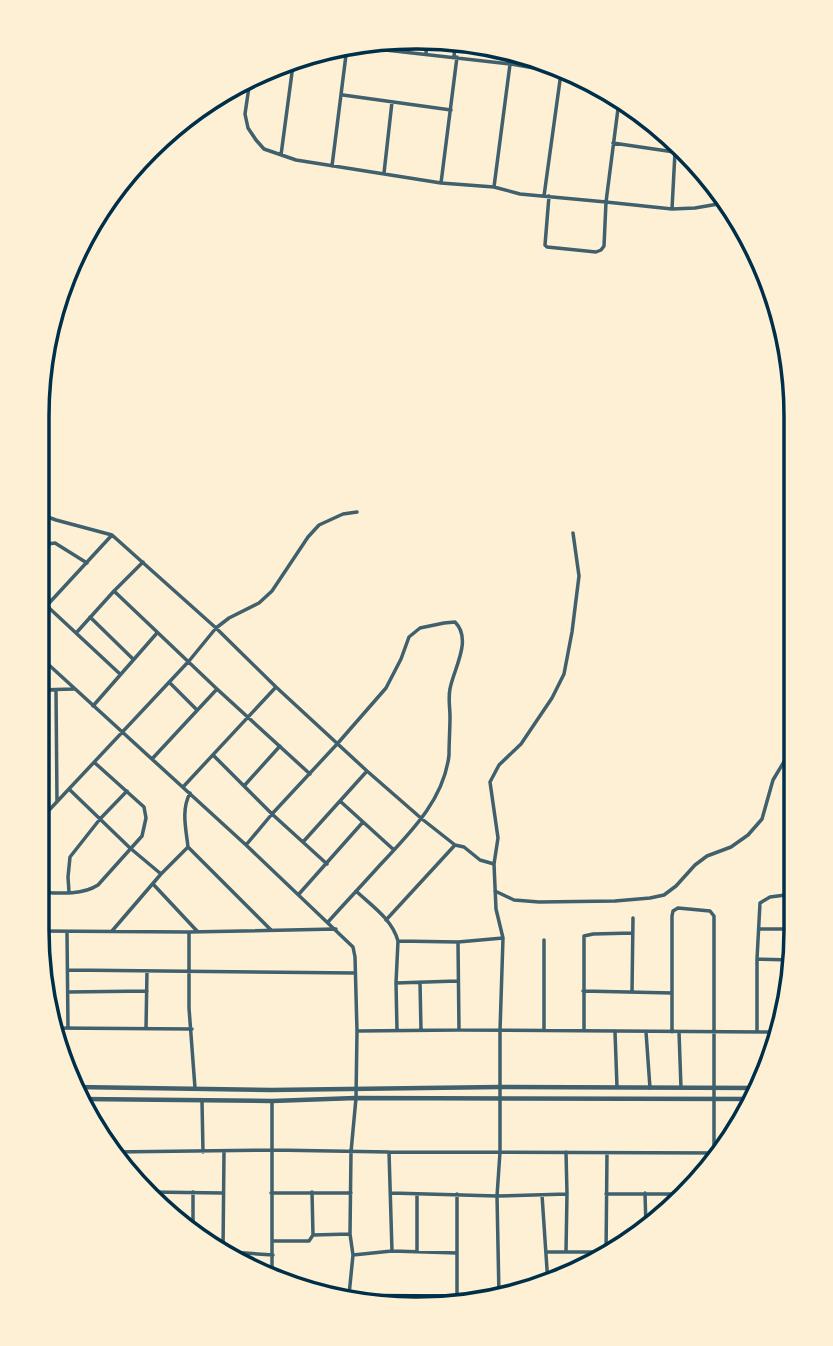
<svg xmlns="http://www.w3.org/2000/svg" width="833" height="1346" viewBox="0 0 833 1346" font-family="'IBM Plex Sans',sans-serif">
	<style>
		.lines { fill: none; stroke-linecap: round; stroke-linejoin: round }
		.minor { stroke: #3f606c; stroke-width: 3.5 }
		.tertiary { stroke: #3f606c; stroke-width: 4.5 }
		.primary { stroke: #003049; stroke-width: 5 }
		.rim { fill: none; stroke: #003049; stroke-width: 3.5 }
	</style>
	<rect width="100%" height="100%" fill="#fdf0d5"/>
	<g class="lines">
		<path class="minor" d="M350,46L511,64L563,73
			M426,53L427,44
			M454,57L455,46
			M457,57L441,183L494,187L520,194L606,202L619,101
			M250,80L245,114L248,128L256,140L264,149L296,160L441,183
			M241,83L250,84
			M343,95L451,110
			M613,143L681,153
			M281,155L293,65
			M332,166L347,47
			M384,173L392,102
			M494,187L512,49
			M544,196L561,73
			M549,196L545,245L547,247L596,252L601,250L604,246L606,202L672,209L695,208L724,203
			M672,209L675,152
			M39,512L45,516L56,520L112,535L216,628L276,687L367,771L422,819L455,845L464,847L480,860L494,864
			M39,554L48,544L55,543L87,563
			M114,591L217,689L310,774
			M47,606L120,674
			M39,614L112,535
			M90,617L133,659
			M77,632L114,591L143,562
			M38,655L246,845L353,947L355,957L357,1031L356,1098L351,1152L350,1234L353,1255L349,1295
			M169,682L197,710
			M38,690L74,689
			M56,691L57,802
			M93,706L157,633
			M213,755L272,814L327,864
			M152,759L217,689
			M244,786L280,746
			M183,787L276,687
			M70,790L130,848L161,874
			M340,801L394,850
			M37,823L189,661L216,628L229,618L259,603L272,591L308,537L319,525L343,514L357,512
			M303,842L367,771
			M246,845L272,814L338,743L386,688L401,659L409,637L420,628L444,623L455,622C473,640 453,670 450,689C448,698 450,707 450,717C450,729 449,742 449,755C444,800 410,833 380,865C363,884 345,903 328,922
			M188,847L271,930
			M188,847C186,829 181,810 190,793
			M153,884L197,931
			M356,891C372,906 392,919 398,941L396,983L397,1030
			M495,891L514,900L539,902L615,901L650,898L664,895L676,886L695,865L707,856L731,847L748,835L762,819L773,780L794,745
			M37,892C57,893 81,896 98,885L142,836L146,818L144,807L95,763
			M69,892L68,877L70,857L100,819L127,791
			M299,894L363,822
			M386,920L455,845
			M759,929H793
			M37,931L189,932L336,929
			M112,931L161,874L188,847
			M67,932L68,1028
			M189,932V1008L195,1088
			M398,941L458,942L503,938
			M458,942L459,1030
			M757,959L793,960
			M68,970L355,973
			M420,982L421,1030
			M396,983L457,981
			M583,991L672,993
			M68,992L147,991
			M632,992L633,918
			M53,1028L192,1029
			M146,1029L147,971
			M544,1030V940
			M357,1031L459,1030L779,1032
			M584,1031V936L593,934L633,933
			M615,1032L617,1087
			M646,1032L650,1088
			M672,1032V916L673,911L678,908L710,911L714,916V1165
			M679,1032L681,1088
			M757,1032V959L760,903L770,897L793,894
			M202,1101L203,1152
			M111,1152L273,1150L389,1152L722,1153
			M389,1152L392,1251
			M566,1152L567,1194L566,1251
			M149,1192L223,1193
			M193,1192V1234
			M312,1192L313,1235
			M271,1193H351
			M391,1193L497,1196L567,1194
			M645,1193L646,1228
			M457,1194V1302
			M606,1194H682
			M670,1194V1205
			M542,1195L548,1284
			M313,1235L350,1234
			M273,1241H309L313,1235
			M217,1251L273,1255
			M223,1251L224,1152
			M417,1251V1194
			M546,1252H614
			M353,1255L392,1251L457,1253
			M606,1256L607,1153
			M272,1278V1101
			M499,1296L497,1196L500,1152V1031L503,938L496,909L494,864L498,838L490,782L499,765L521,744L552,698L564,674L572,632L579,576L573,533"/>
		<path class="tertiary" d="M76,1087L271,1090L500,1087L760,1088
			M82,1099L272,1101L356,1098L753,1099"/>
		<path class="primary" d="M338,1296L488,1297
			M370,1302L457,1303"/>
	</g>
	<path d="M0 0H833V1346H0ZM416 49H417A367 367 0 0 1 784 416V930A367 367 0 0 1 417 1297H416A367 367 0 0 1 49 930V416A367 367 0 0 1 416 49Z" fill="#fdf0d5" fill-rule="evenodd"/>
	<path class="rim" d="M416 49H417A367 367 0 0 1 784 416V930A367 367 0 0 1 417 1297H416A367 367 0 0 1 49 930V416A367 367 0 0 1 416 49Z"/>
</svg>
